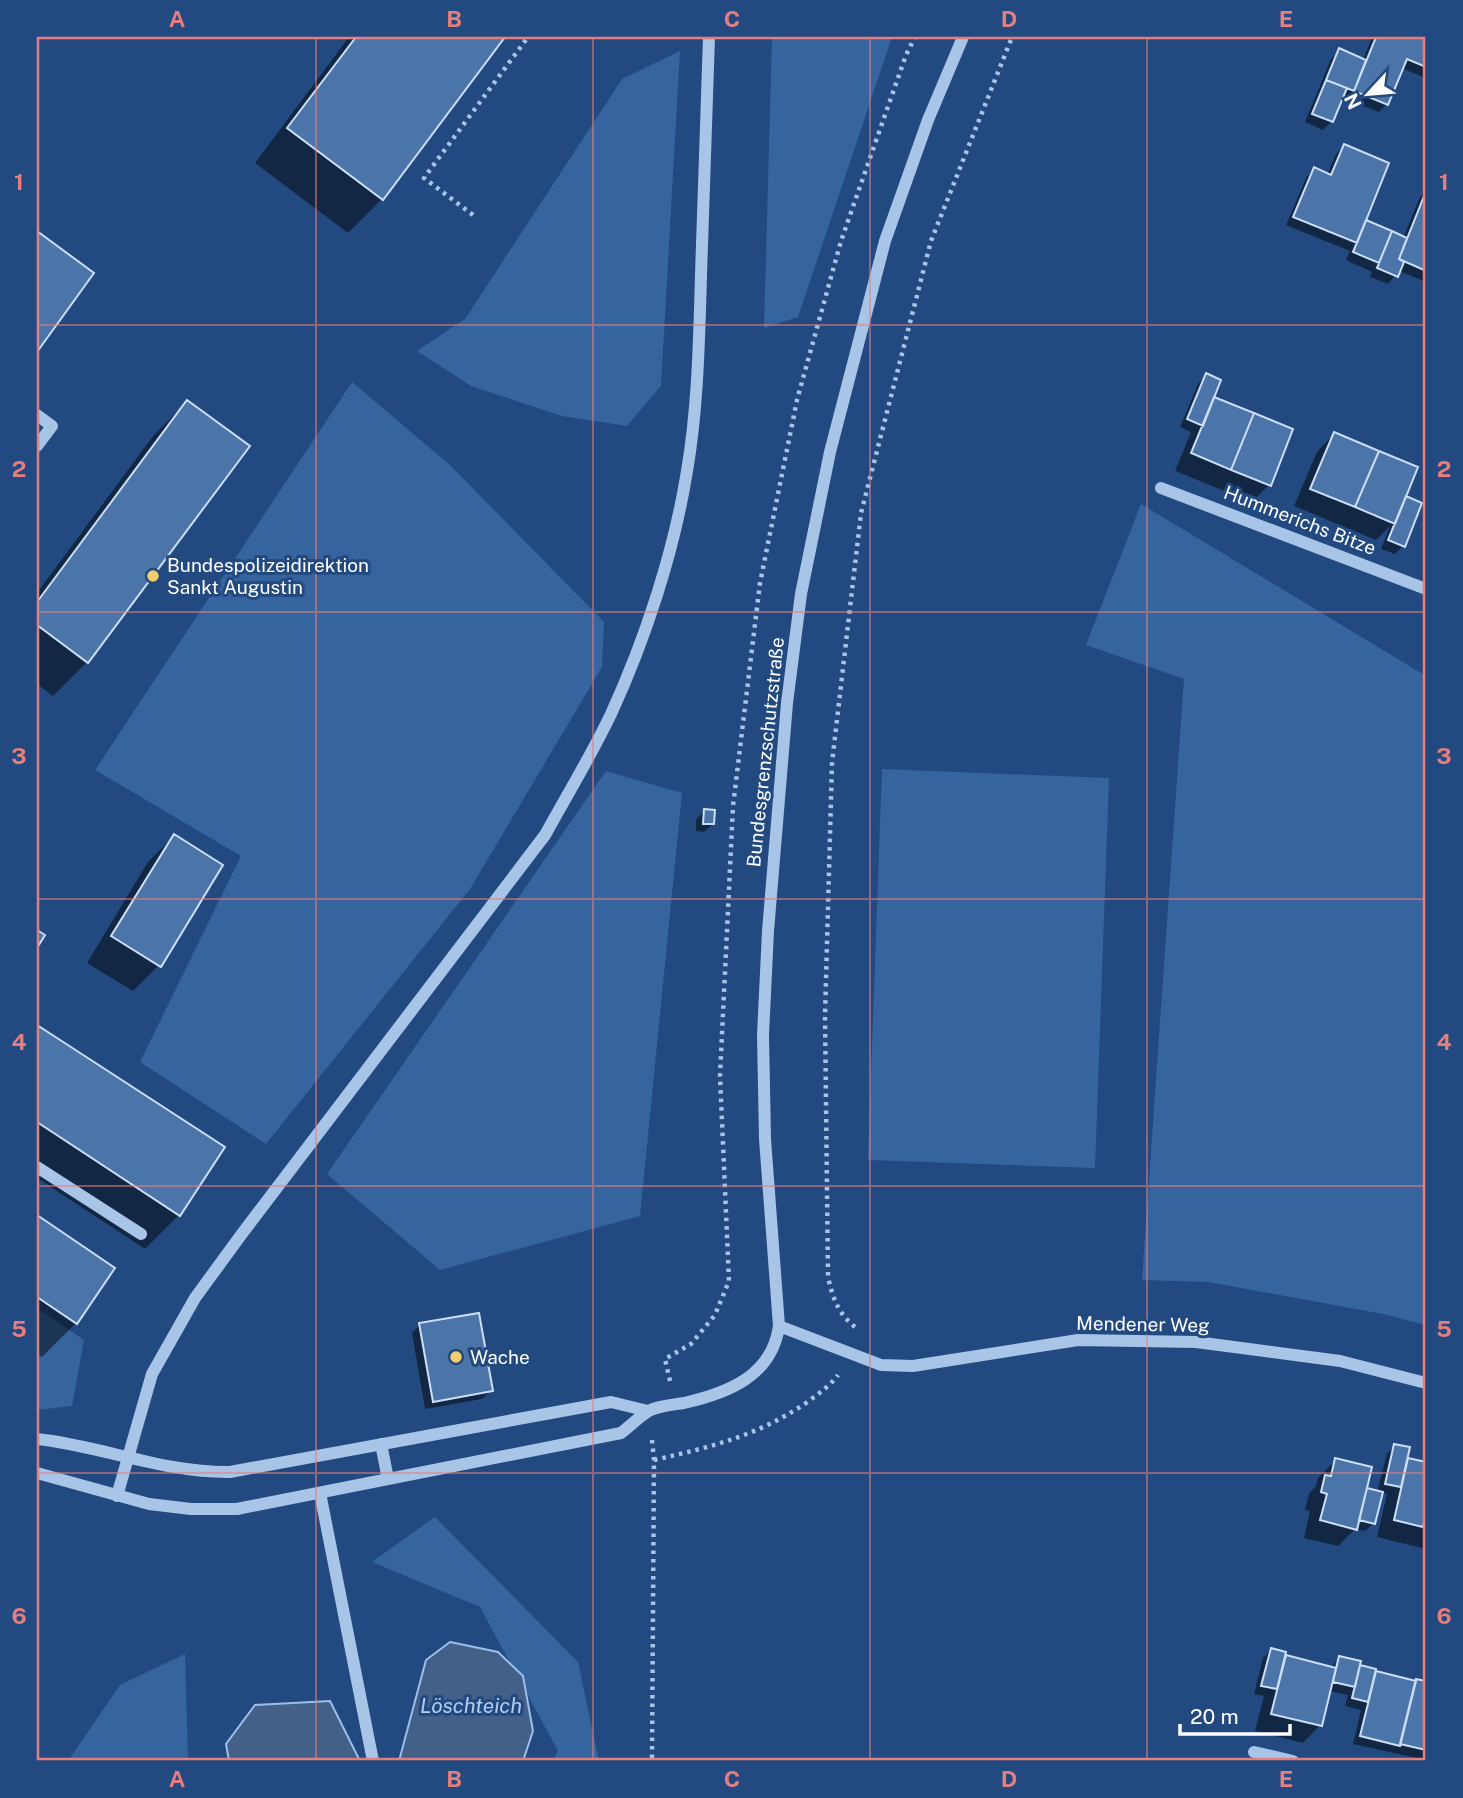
<svg xmlns="http://www.w3.org/2000/svg" width="1463" height="1798" viewBox="0 0 1463 1798" font-family="'Public Sans',sans-serif">
	<style>
		.green { fill: #36649e }
		.water { fill: #436188; stroke: #9cbfe8; stroke-width: 2 }
		.shadow { fill: #0007 }
		.building { fill: #4b74a9; stroke: #ccdef6; stroke-width: 2 }
		.lines { fill: none; stroke-linecap: round; stroke-linejoin: round }
		.path { stroke: #a8c4e7; stroke-width: 4.5; stroke-dasharray: 3.5 5; stroke-linecap: butt }
		.minor { stroke: #a8c4e7; stroke-width: 12 }
		.grid { fill: none; stroke: #e67e7e; stroke-width: 2; stroke-opacity: 0.55 }
		.poi-dot { fill: #f3cd6b; stroke: #224a80; stroke-width: 2.5 }
		.labels { text-anchor: middle; dominant-baseline: central; stroke-width: 6; stroke-linejoin: round; paint-order: stroke }
		.street-label { font-size: 19px; fill: #fff; stroke: #224a80 }
		.poi-label { font-size: 19px; fill: #fff; stroke: #224a80; text-anchor: start }
		.water-label { font-size: 21px; font-style: italic; fill: #b4ceef; stroke: #224a80 }
		.neatline { fill: none; stroke: #e67e7e; stroke-width: 2.5 }
		.grid-label { font-size: 23px; text-anchor: middle; font-weight: bold; fill: #e67e7e }
	</style>
	<rect width="100%" height="100%" fill="#224a80"/>
	<path class="green" d="M772,37H892L798,317L764,328Z
		M680,51L661,386L627,426L562,416L471,386L417,351L465,319L622,79Z
		M352,382L450,465L604,622L602,667L470,889L266,1144L140,1062L241,856L95,770Z
		M1141,504L1426,676V1325L1383,1314L1208,1282L1142,1280L1184,679L1086,645Z
		M882,769L1109,778L1095,1168L868,1160Z
		M606,771L682,793L640,1216L440,1270L327,1174Z
		M37,1308L84,1340L72,1406L37,1410Z
		M435,1517L578,1662L599,1761H553L558,1751L480,1607L372,1562Z
		M185,1654L188,1761H68L120,1685Z"/>
	<path class="water" d="M450,1642L498,1652L523,1676L533,1731L523,1761H399L426,1660Z
		M330,1701L360,1761H229L226,1744L255,1705Z"/>
	<path class="shadow" d="M349,37H503L382,199L348,233L255,163Z
		M1372,37H1426V78L1401,68L1387,104L1379,112L1341,97L1332,121L1323,130L1305,122L1331,59L1339,51L1363,60Z
		M1344,146L1364,221L1403,238L1420,197L1426,191V282L1399,271L1388,284L1370,277L1372,272L1346,260L1350,251L1286,225L1306,178L1314,169L1327,175L1336,154Z
		M37,233L92,273L37,349Z
		M1206,375L1212,398L1269,485L1252,502L1175,471L1191,432L1180,427L1198,384Z
		M187,402L247,446L87,662L53,696L37,684V593L153,436Z
		M1334,434L1404,497L1403,546L1395,554L1381,549L1390,526L1376,540L1294,506L1317,452Z
		M705,811L713,824L704,832L696,831V819Z
		M174,836L159,965L133,991L87,963L148,862Z
		M37,1027L222,1147L179,1215L145,1249L37,1178Z
		M37,1217L113,1269L76,1323L42,1357L37,1354Z
		M420,1325L491,1390L482,1399L425,1409L412,1333Z
		M1395,1446L1405,1463L1409,1460L1426,1464V1549L1377,1537L1387,1494L1381,1493L1374,1523L1365,1531L1355,1529L1338,1546L1304,1538L1310,1511L1305,1510L1309,1494L1316,1486L1318,1478L1336,1460L1365,1489L1377,1492L1387,1454Z
		M1271,1650L1282,1662L1287,1657L1331,1668L1336,1661L1334,1670L1358,1666L1374,1673L1426,1684V1760L1353,1744L1361,1710L1345,1706L1348,1695L1329,1691L1320,1725L1303,1743L1255,1731L1264,1696L1254,1694L1263,1658Z"/>
	<path class="building" d="M356,37H505L383,200L287,128Z
		M1376,37H1426V67L1407,59L1388,105L1354,91Z
		M1339,48L1366,60L1354,91L1326,80Z
		M1326,80L1347,88L1333,122L1312,114Z
		M1344,144L1389,163L1357,243L1293,217L1314,167L1331,175Z
		M1426,191V271L1399,259Z
		M1366,220L1392,231L1379,263L1353,252Z
		M37,231L94,273L37,352Z
		M1392,231L1407,238L1399,259L1404,262L1398,277L1377,268Z
		M1206,373L1221,380L1203,426L1187,419Z
		M1214,397L1254,413L1231,470L1191,453Z
		M187,400L250,446L88,663L37,625V602Z
		M1254,413L1293,429L1271,486L1231,470Z
		M1334,432L1379,451L1355,507L1310,489Z
		M1379,451L1418,467L1395,524L1355,507Z
		M1406,496L1422,503L1405,547L1388,540Z
		M704,809L715,810L714,824H703Z
		M174,834L223,865L161,967L111,936Z
		M37,930L45,935L37,948Z
		M37,1025L225,1147L180,1216L37,1122Z
		M37,1215L115,1268L77,1324L37,1297Z
		M479,1313L493,1391L433,1402L419,1323Z
		M1394,1444L1410,1447L1401,1487L1385,1484Z
		M1335,1458L1372,1467L1357,1530L1320,1520L1327,1494L1321,1492L1325,1475L1331,1476Z
		M1408,1458L1426,1462V1513L1423,1527L1394,1520Z
		M1367,1488L1383,1492L1375,1524L1359,1520Z
		M1271,1648L1286,1652L1277,1689L1261,1686Z
		M1286,1655L1336,1668L1322,1726L1271,1714Z
		M1339,1656L1361,1661L1355,1687L1333,1682Z
		M1360,1665L1376,1669L1368,1702L1352,1698Z
		M1376,1671L1416,1681L1400,1746L1360,1736Z
		M1416,1679L1426,1681V1750L1400,1744Z"/>
	<g class="lines">
		<path class="path" d="M473,215L424,178L528,37
			M855,1327C838,1313 833,1299 828,1277L825,1016L832,763L861,513L931,241L1012,37
			M670,1381L665,1359L691,1344L715,1315L729,1281L720,1076L733,806L760,583L797,400L841,241L906,55L915,37
			M652,1440L654,1460L652,1761
			M654,1460C711,1447 757,1436 806,1403C818,1394 829,1387 838,1375"/>
		<path class="minor" d="M37,415L52,426L37,446
			M1161,488L1426,589
			M37,1167L141,1234
			M779,1326L881,1365L913,1366L1078,1340L1196,1342L1340,1361L1426,1383
			M37,1439C102,1446 164,1473 230,1472L611,1402L648,1411
			M381,1444L388,1479
			M37,1473L149,1504L191,1509H237L621,1433C629,1427 638,1418 647,1412C656,1406 672,1405 684,1403C728,1393 772,1376 779,1326L765,1139L763,1035L768,931L787,703L801,594L830,452L885,241L928,120L963,37
			M320,1493L373,1761
			M117,1496L152,1374L195,1298L241,1235L545,835C567,795 591,756 611,714C645,640 674,552 687,471C698,407 699,341 701,276C703,196 706,116 709,37
			M1254,1752L1293,1761"/>
	</g>
	<path class="grid" d="M316,37V1761M593,37V1761M870,37V1761M1147,37V1761M37,325H1426M37,612H1426M37,899H1426M37,1186H1426M37,1473H1426"/>
	<g class="poi-dot">
		<circle cx="153" cy="576" r="7"/>
		<circle cx="456" cy="1357" r="7"/>
	</g>
	<g class="labels">
		<g class="street-label">
			<text transform="translate(1300 520) rotate(21)">Hummerichs Bitze</text>
			<text transform="translate(765 752) rotate(-84)">Bundesgrenzschutzstraße</text>
			<text transform="translate(1143 1324) rotate(1)">Mendener Weg</text>
		</g>
		<g class="poi-label">
			<text x="167" y="565">Bundespolizeidirektion<tspan x="167" dy="22">Sankt Augustin</tspan></text>
			<text x="470" y="1357">Wache</text>
		</g>
		<g class="water-label">
			<text x="471" y="1705">Löschteich</text>
		</g>
	</g>
	<rect width="1463" height="1798" fill="none" stroke="#224a80" stroke-width="77"/>
	<g transform="translate(1368 94) rotate(244)" stroke="#224a80" stroke-width="5" paint-order="stroke">
	<path d="M0-5L12 26L0 18L-12 26Z" fill="#ffffff"/>
	<text y="-10" font-size="19" font-weight="bold" text-anchor="middle" fill="#ffffff">N</text>
	</g>
	<path d="M1180 1724v10h110v-10" fill="none" stroke="#ffffff" stroke-width="3.5"/>
	<text x="1190" y="1724" font-size="21" fill="#ffffff" stroke="#224a80" stroke-width="5" paint-order="stroke">20 m</text>
	<rect x="38" y="38" width="1386" height="1721" class="neatline"/>
	<g class="grid-label">
		<text x="177" y="27">A</text>
		<text x="454" y="27">B</text>
		<text x="732" y="27">C</text>
		<text x="1009" y="27">D</text>
		<text x="1286" y="27">E</text>
		<text x="19" y="190">1</text>
		<text x="1444" y="190">1</text>
		<text x="19" y="477">2</text>
		<text x="1444" y="477">2</text>
		<text x="19" y="764">3</text>
		<text x="1444" y="764">3</text>
		<text x="19" y="1050">4</text>
		<text x="1444" y="1050">4</text>
		<text x="19" y="1337">5</text>
		<text x="1444" y="1337">5</text>
		<text x="19" y="1624">6</text>
		<text x="1444" y="1624">6</text>
		<text x="177" y="1787">A</text>
		<text x="454" y="1787">B</text>
		<text x="732" y="1787">C</text>
		<text x="1009" y="1787">D</text>
		<text x="1286" y="1787">E</text>
	</g>
</svg>
